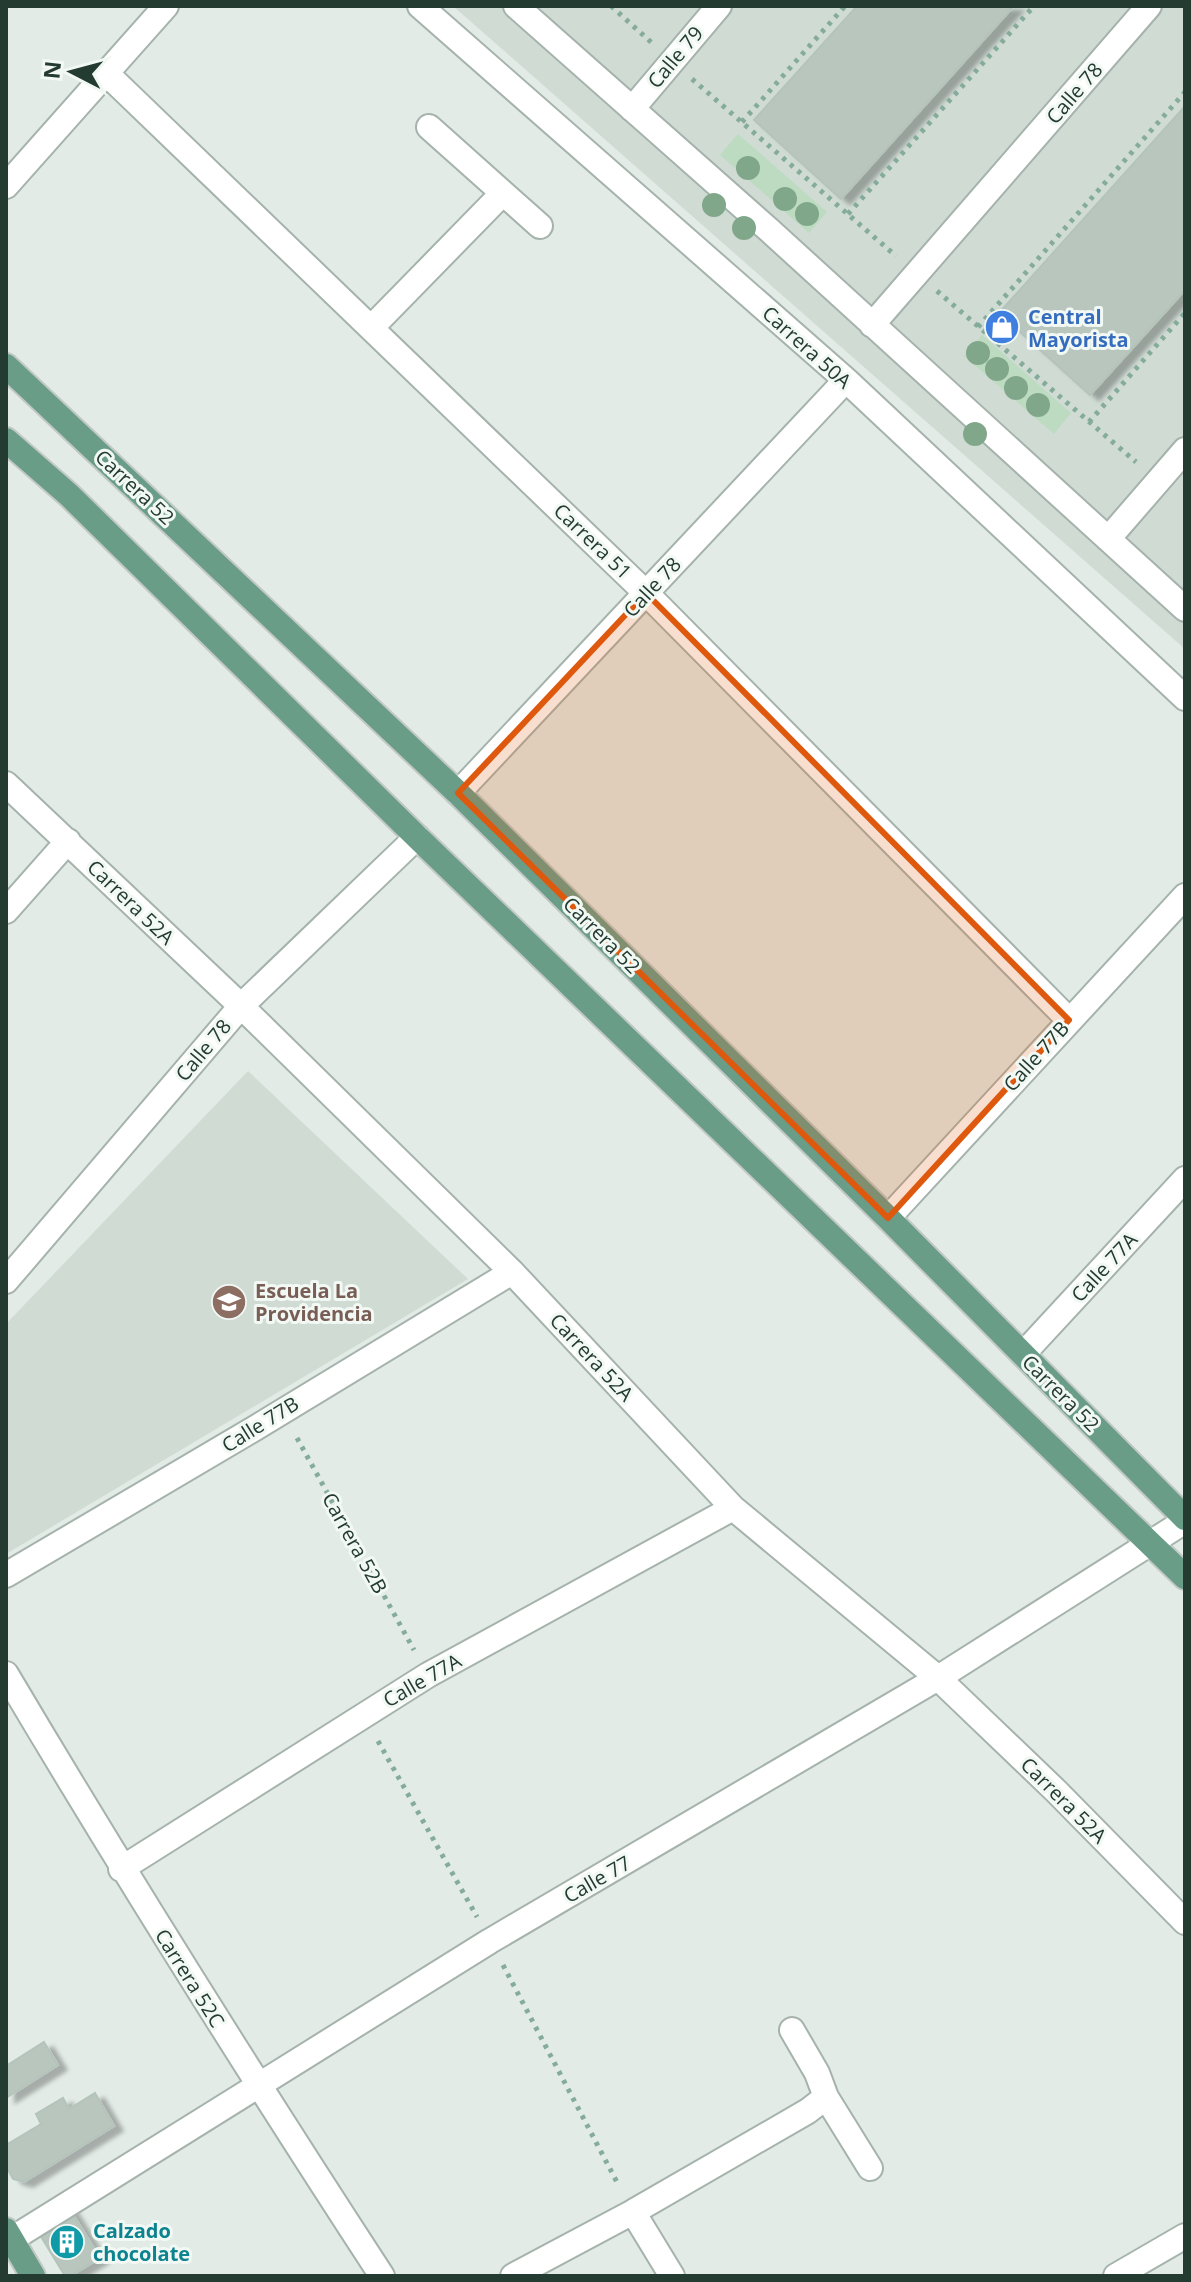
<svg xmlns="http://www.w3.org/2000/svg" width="1191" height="2282" viewBox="0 0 1191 2282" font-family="'Open Sans',sans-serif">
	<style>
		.built { fill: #d0dbd4 }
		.green { fill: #bcdbc0 }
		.building { fill: #b8c6be; stroke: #b5c4bb; stroke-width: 2; filter: url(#shadow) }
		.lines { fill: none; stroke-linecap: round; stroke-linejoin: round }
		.minor-casing { stroke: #a5b3ac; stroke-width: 28 }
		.major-casing { stroke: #c1c8c5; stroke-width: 28 }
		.path { stroke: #85ac9a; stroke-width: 5; stroke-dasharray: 4 6; stroke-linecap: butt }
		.minor { stroke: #fff; stroke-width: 24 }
		.major { stroke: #6a9d88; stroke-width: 24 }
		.tree { fill: #81a78a }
		.marked { fill: #de580e; fill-opacity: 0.2; stroke: #de580e; stroke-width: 6; stroke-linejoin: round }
		.labels { text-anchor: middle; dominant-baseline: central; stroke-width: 6; stroke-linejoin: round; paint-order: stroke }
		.street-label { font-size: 20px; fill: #233b31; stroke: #f2f8f4 }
		.shop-label { font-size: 20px; font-weight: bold; fill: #366cbe; stroke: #f2f8f4; text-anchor: start }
		.education-label { font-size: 20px; font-weight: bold; fill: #785e54; stroke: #f2f8f4; text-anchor: start }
		.culture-label { font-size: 20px; font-weight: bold; fill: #0d838f; stroke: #f2f8f4; text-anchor: start }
	</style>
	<defs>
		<filter id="shadow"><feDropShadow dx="9" dy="5" stdDeviation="2" flood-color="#0004"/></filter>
	</defs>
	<rect width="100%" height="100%" fill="#e2ebe6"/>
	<path class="built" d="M453,6H1185V649Z
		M248,1071L468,1279L6,1554V1324Z"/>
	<path class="green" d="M738,134L827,212L809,233L720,155Z
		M982,335L1071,413L1054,434L964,356Z"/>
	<path class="building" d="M857,6H1014L841,199L754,120Z
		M1185,106V290L1090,395L999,313Z
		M44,2042L58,2065L6,2098V2066Z
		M95,2093L114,2126L24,2182L13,2179L6,2166V2145L41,2124L36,2114L63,2098L69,2109Z
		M67,2205L100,2258L70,2276H65L34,2225Z"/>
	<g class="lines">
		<g class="minor-casing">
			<path id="minor" d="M420,6L846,380L1185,698
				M516,6L768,229L1185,609
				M106,73L646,593L1069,1020
				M632,109L719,6
				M429,127L540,226
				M6,186L166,6
				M872,325L1149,6
				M372,327L503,193
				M1108,539L1185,450
				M6,784L241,1006L512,1272L733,1508L938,1678L1056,1791L1185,1922
				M458,793L846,380
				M6,911L68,841
				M888,1218L1185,896
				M6,1281L241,1006L417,837
				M1023,1354L1185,1179
				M6,1575L257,1427L512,1272
				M6,1674C127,1878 253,2078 382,2276
				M121,1869L428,1675L733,1508
				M826,2097L870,2168
				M633,2212L672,2276
				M12,2239L490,1941L938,1678L1185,1521
				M513,2276L633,2212L808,2111L826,2097L817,2073L792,2030
				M1116,2276L1185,2236"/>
		</g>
		<g class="major-casing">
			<path id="major" d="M6,366L458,793L888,1218L1185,1518
				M6,440L69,495L417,837L1185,1577
				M6,2230L33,2276"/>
		</g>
		<path class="path" d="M611,6L652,43
			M692,79L896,256
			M742,122L845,6
			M848,214L1034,6
			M937,291L1136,462
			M978,327L1185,92
			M1089,422L1185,313
			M297,1438L414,1650
			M378,1741L477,1917
			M503,1965L619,2186"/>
		<use href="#minor" class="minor"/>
		<use href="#major" class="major"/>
	</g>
	<g class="tree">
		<circle cx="748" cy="168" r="12"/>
		<circle cx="785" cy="199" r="12"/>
		<circle cx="714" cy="205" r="12"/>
		<circle cx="807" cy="214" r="12"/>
		<circle cx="744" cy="228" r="12"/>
		<circle cx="978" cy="353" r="12"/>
		<circle cx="997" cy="369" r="12"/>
		<circle cx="1016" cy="388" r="12"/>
		<circle cx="1038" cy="405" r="12"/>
		<circle cx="975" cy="434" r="12"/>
	</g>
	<path class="marked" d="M646,593L1069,1020L888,1218L458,793Z"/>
	<defs>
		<g id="shop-disc" transform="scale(1.8)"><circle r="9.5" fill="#3f7fe0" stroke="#f2f8f4"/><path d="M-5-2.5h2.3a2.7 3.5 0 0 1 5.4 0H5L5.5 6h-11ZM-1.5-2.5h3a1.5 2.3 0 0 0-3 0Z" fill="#fff"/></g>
		<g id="school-disc" transform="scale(1.8)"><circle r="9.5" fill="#8d6e63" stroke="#f2f8f4"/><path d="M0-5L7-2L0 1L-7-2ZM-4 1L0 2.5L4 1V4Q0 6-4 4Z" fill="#fff"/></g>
		<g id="building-disc" transform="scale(1.8)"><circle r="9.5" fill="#0f9aa8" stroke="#f2f8f4"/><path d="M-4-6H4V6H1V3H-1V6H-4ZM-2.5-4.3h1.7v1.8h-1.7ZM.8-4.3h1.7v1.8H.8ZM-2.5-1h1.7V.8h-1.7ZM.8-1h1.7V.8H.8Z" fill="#fff"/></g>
	</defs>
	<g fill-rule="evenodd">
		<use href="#shop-disc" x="1002" y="327"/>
		<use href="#school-disc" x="229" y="1302"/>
		<use href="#building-disc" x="67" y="2242"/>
	</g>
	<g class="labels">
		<g class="street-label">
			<text transform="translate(675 57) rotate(-50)">Calle 79</text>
			<text transform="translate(1074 93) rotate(-49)">Calle 78</text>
			<text transform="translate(807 347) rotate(42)">Carrera 50A</text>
			<text transform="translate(135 487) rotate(43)">Carrera 52</text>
			<text transform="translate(593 541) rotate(44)">Carrera 51</text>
			<text transform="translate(652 587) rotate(-47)">Calle 78</text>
			<text transform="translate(131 902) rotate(44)">Carrera 52A</text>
			<text transform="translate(602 935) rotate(45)">Carrera 52</text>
			<text transform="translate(203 1050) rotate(-50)">Calle 78</text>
			<text transform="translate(1036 1056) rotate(-48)">Calle 77B</text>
			<text transform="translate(1104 1267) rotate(-47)">Calle 77A</text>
			<text transform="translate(592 1357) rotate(47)">Carrera 52A</text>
			<text transform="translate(1061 1393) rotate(45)">Carrera 52</text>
			<text transform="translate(260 1424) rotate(-32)">Calle 77B</text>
			<text transform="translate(355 1543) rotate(61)">Carrera 52B</text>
			<text transform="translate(422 1680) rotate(-30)">Calle 77A</text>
			<text transform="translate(1064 1800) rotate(45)">Carrera 52A</text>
			<text transform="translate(597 1879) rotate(-30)">Calle 77</text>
			<text transform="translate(190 1978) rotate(58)">Carrera 52C</text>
		</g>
		<g class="shop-label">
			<text x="1028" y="316">Central<tspan x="1028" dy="23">Mayorista</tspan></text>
		</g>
		<g class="education-label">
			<text x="255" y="1290">Escuela La<tspan x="255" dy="23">Providencia</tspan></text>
		</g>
		<g class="culture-label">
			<text x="93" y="2230">Calzado<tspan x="93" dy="23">chocolate</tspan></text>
		</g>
	</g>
	<rect width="1191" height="2282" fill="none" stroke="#233b31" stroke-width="16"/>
	<g transform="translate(72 72) rotate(276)" stroke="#f2f8f4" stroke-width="6" paint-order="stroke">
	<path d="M0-6L14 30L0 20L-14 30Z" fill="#233b31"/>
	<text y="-12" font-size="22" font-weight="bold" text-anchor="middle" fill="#233b31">N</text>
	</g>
</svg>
